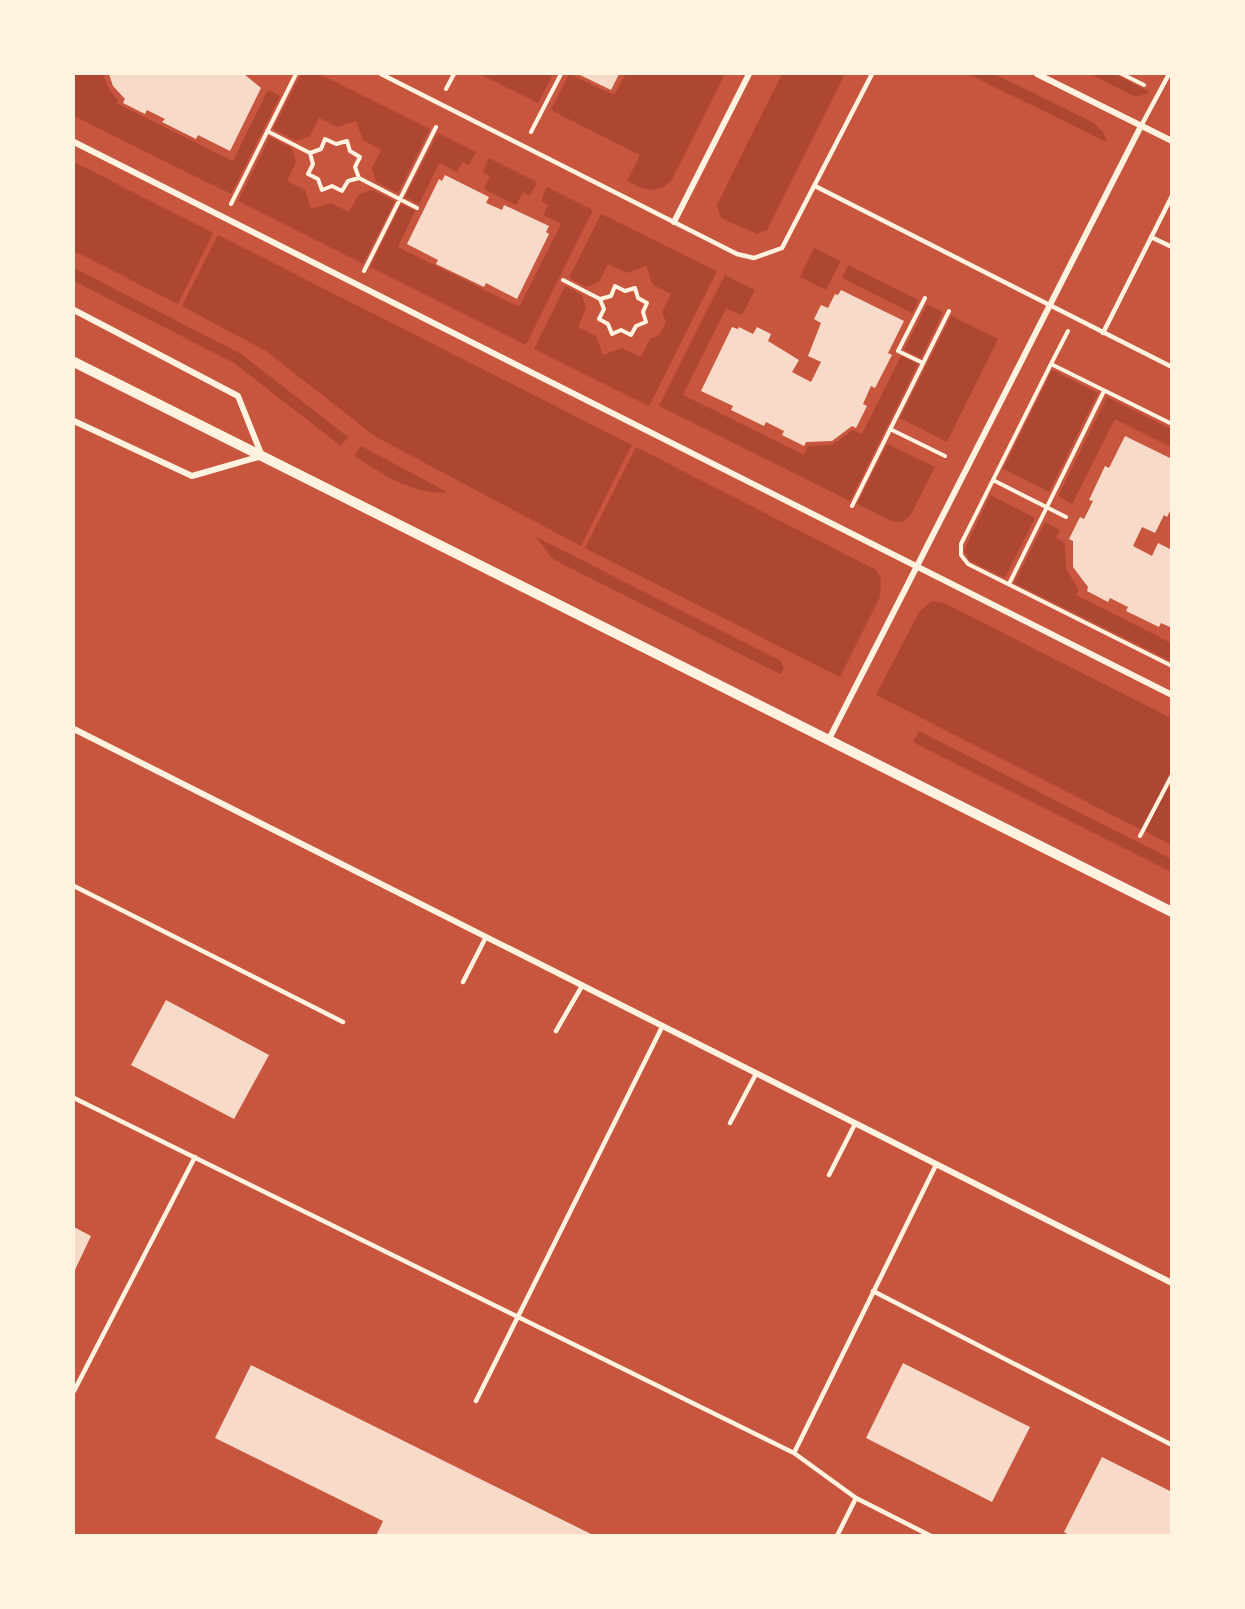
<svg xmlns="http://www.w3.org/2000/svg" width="1245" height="1609" viewBox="0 0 1245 1609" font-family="'DejaVu Sans',sans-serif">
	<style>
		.green { fill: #ae4732 }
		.building { fill: #f7dbc8 }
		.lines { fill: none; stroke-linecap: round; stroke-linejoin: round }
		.path { stroke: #fff3e0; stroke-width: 4 }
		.service { stroke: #fff3e0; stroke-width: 4.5 }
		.minor { stroke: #fff3e0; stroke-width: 6 }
		.tertiary { stroke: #fff3e0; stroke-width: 10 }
	</style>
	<rect width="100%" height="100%" fill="#c8553d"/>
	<path class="green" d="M74,74H103L109,89L118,100L116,103L233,161L268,90L280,96L231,194L74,116Z
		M301,74H319L430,129L398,193L376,182L372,168L381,150L363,140L356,121L337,127L319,118L310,136L296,141L273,129Z
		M479,74H553L538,103Z
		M569,74L614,95L626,74H725L672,179C658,196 644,190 627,181L640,155L551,110Z
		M782,74H845L767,230L757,234L721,218L717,205Z
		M968,74H995L1094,123L1104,133L1107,142Z
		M1090,74H1114L1150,92L1136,97Z
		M438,133L476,152L469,165L462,162L457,172L439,163L419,204L405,197Z
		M270,137L292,148L296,162L287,181L305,190L311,209L331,203L349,212L359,194L372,190L395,201L363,264L238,201Z
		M489,158L537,182L530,196L523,192L516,205L484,189L490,176L483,172Z
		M74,162L213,233L178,304L74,251Z
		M547,187L593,210L526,345L370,267L401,204L415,211L398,247L519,307L561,224L543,215L548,205L541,201Z
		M601,214L717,271L649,406L534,349L565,286L582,295L586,308L578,327L596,336L603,355L622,348L641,357L650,339L659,335L666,322L662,312L671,294L653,285L646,266L627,273L608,264L599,282L586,287L569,278Z
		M218,235L632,445L581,546L376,437L266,351L182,306Z
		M814,248L841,261L826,290L800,277Z
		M848,265L919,300L912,313L842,278Z
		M74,268L241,354L348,437L341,446L234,363L74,281Z
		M725,275L755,290L742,315L726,308L683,395L804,455L808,446L832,445L853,430L862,434L901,356L918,364L850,501L659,406Z
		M927,304L943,312L921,358L904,350Z
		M951,316L998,339L947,442L900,418Z
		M1052,370L1098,393L1049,492L1003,469Z
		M1107,397L1171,429V447L1115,419L1072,504L1058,496Z
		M887,444L935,467L910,516L903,522H893L857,504Z
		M361,446L447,492C414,496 381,473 354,456Z
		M636,447L876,570L881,579L880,597L840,677L585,548Z
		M990,495L1035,518L1005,578L970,561L964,551Z
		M1045,522L1060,530L1056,538L1065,543L1066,569L1079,590L1076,595L1171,643V661L1014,583Z
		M536,537L781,661L784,668L780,674L553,559Z
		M932,601L944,603L1171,718V771L1142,830L876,695L919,612Z
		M919,731L1171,859V872L913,742Z
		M1171,779V845L1145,831Z"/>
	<path class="building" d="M109,74H244L261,88L230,151L198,135L196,139L162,122L165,119L147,110L145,114L123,103L125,99L113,86Z
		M578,74H619L611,90Z
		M445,175L489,197L486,203L502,210L504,205L549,226L546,232L549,234L517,299L486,283L484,287L436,264L438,260L407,244L439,179L442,181Z
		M841,290L904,321L888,353L892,355L875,388L871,386L863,404L867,406L856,428L852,426L832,441L806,442L804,446L782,435L784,431L766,422L764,426L731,410L733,406L701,391L732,327L738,329L739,327L753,334L757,327L771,334L768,341L799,360L792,372L811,382L821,362L808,356L821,323L814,319L821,305L828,308L835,294L838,295Z
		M1125,436L1172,459V507L1167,517L1164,515L1155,533L1142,527L1133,546L1152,556L1158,543L1172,550V628L1161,623L1159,627L1126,611L1128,607L1110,598L1108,602L1087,591L1088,587L1073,567V541L1069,539L1080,517L1084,519L1093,501L1089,500L1105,466L1109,468Z
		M166,1000L269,1055L234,1119L131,1065Z
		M74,1227L91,1236L74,1272Z
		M903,1363L1030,1427L992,1502L866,1438Z
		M251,1365L595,1536H376L383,1521L215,1438Z
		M1102,1457L1172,1492V1536H1071L1064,1532Z"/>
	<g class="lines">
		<path class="path" d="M1122,74L1144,85
			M446,89L454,74
			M267,131L310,153
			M531,132L561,74
			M359,178L348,181L342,191L332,186L322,190L318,179L308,174L313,164L310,153L321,149L325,139L336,144L347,141L350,151L360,157L355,167L359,178L417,208
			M231,204L296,74
			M364,271L436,127
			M563,280L600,299
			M615,286L625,291L635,288L638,298L647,303L643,312L646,322L636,326L631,335L621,330L612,334L608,324L599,319L604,309L600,299L611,296Z
			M923,363L898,351L925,298
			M1051,364L1068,331
			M1172,424L1051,364L961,544V555L968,564L1172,666
			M890,429L945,456
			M993,480L1066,517
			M852,506L949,311
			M1009,584L1104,391
			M1140,836L1172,775"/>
		<path class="service" d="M381,74L737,254L754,258L782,248L872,74
			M1141,126L1169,74
			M815,186L1172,367
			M1151,237L1172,247
			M1103,333L1172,196
			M74,886L343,1022
			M463,982L486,937
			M556,1031L582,986
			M74,1098L794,1453L856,1498L931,1536
			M730,1123L756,1074
			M829,1175L855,1124
			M873,1291L1172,1445
			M74,1391L195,1157
			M476,1401L662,1027
			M794,1453L936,1165
			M837,1536L856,1498"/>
		<path class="minor" d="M1037,74L1172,141
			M74,142L1172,695
			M674,222L749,74
			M74,310L238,396L262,456L192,476L74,421
			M74,729L1172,1283
			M829,739L1141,126"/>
		<path class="tertiary" d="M74,362L1172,912"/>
	</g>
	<rect width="1245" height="1609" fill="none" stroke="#fff3e0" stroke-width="150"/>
</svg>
